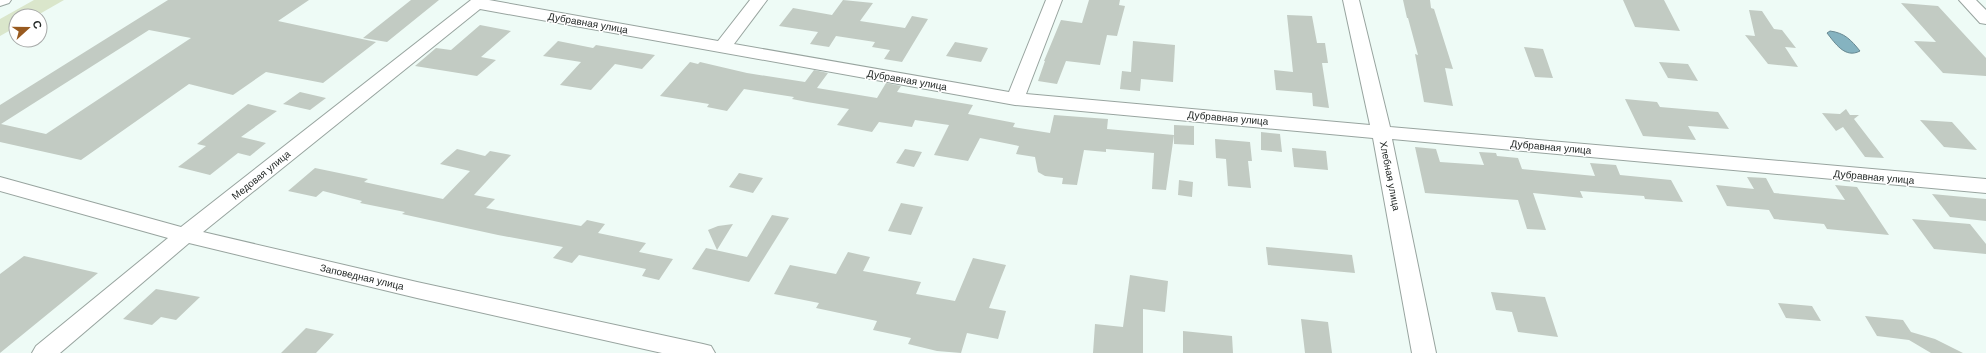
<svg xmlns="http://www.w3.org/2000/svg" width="1986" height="353" viewBox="0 0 1986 353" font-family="Arial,sans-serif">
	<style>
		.green { fill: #dae6cb }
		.water { fill: #85b3c0; stroke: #688992 }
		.building { fill: #c2cbc3; fill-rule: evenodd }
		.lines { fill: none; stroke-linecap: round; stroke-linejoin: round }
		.minor-casing { stroke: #98a49f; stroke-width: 2 }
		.minor { fill: #fff; fill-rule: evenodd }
		.labels { text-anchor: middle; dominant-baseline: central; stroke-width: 3; stroke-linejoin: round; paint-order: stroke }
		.street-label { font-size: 10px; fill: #232826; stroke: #fff }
	</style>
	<rect width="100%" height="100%" fill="#eefbf6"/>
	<path class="green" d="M34,0H64L36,16H16V27L0,36V19Z"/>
	<path class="water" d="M1830,31C1845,33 1851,40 1860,51C1845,59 1835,43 1827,33Z"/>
	<path class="building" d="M168,0H309L278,21L376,42L323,83L266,72L233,95L189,84L81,160L0,142V105ZM149,30L191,38L46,134L1,124Z
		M411,0H439L387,42L363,38Z
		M843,0L873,3L860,21L905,28L912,16L928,19L902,62L884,59L890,50L872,47L875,42L836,36L829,47L810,44L818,32L779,26L793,8L832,15Z
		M1089,0H1120L1119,5L1125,6L1117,36L1107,35L1100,65L1066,61L1057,84L1038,81L1045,61H1044L1061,20L1082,23Z
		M1403,0H1430L1431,8L1434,9L1453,69L1445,68L1453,106L1424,102L1415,54L1418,55L1408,18H1407Z
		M1623,0H1664L1680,31L1635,27Z
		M1901,3L1938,6L1986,58V76L1943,73L1914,41L1936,42Z
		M1749,10L1762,11L1774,29L1782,30L1796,48L1785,47L1798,67L1768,64L1745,35L1755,36Z
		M1287,15L1312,16L1317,43H1325L1328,63H1322L1329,108L1313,106L1312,93L1276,90L1274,70L1293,72Z
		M480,25L511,31L481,57L496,60L477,76L415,66L436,48L451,50Z
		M558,41L593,48L596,45L655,55L642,69L615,64L591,90L560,85L581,62L543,56Z
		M1133,41L1175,45L1173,82L1141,79L1140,91L1120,89L1122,71L1131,72Z
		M955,42L988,48L981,62L946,56Z
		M1524,47L1543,49L1553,78L1535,77Z
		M690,62L698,64L700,62L747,73L805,82L814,70L828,73L817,88L877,98L886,83L901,86L897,92L973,105L968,114L1015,123L1013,127L1050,133L1054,115L1108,119L1107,129L1174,135L1166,190L1152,189L1154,153L1106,149V152L1084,150L1077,185L1062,184L1063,178L1045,176L1038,172L1035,157L1016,154L1019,146L980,138L968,161L934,155L949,125L915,120L912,127L879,122L872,132L837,125L849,109L807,102L792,99L794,97L744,89L727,111L707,107L709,104L660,96Z
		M1659,62L1688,64L1698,81L1668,78Z
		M300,92L326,98L310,110L283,104Z
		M1625,99L1657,102L1660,107L1718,112L1729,129L1688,126L1696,140L1643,136Z
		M248,104L277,111L241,137L266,143L250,156L238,153L210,175L178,167L206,146L197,144Z
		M1846,109L1850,115H1859L1854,119L1884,158L1865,157L1843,127L1836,131L1822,113L1840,114Z
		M1920,120L1952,122L1977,150L1944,147Z
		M1174,125L1194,126V145L1174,144Z
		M1261,132L1280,134L1282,152L1261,150Z
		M1215,139L1250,142L1252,161H1248L1251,188L1228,186L1226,159L1216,158Z
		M1415,147L1436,149L1440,162L1484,165L1479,152L1496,153L1497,156L1518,158L1522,169L1595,176L1590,163L1616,165L1620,175L1671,180L1683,202L1645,199L1644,196L1580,191L1583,198L1533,193L1546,230L1527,229L1518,200L1425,193Z
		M1292,148L1326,151L1328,170L1294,167Z
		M457,149L485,156L490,151L511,155L474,195L495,199L486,208L581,226L587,220L605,224L598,233L646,243L639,252L673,259L659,280L642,276L646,269L579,255L572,263L553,258L563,247L498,235L402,214L405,212L360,203L362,201L323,191L316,197L288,191L315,168L368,179L364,182L443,199L470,171L440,164Z
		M905,149L922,152L914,167L896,163Z
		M739,173L763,178L753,193L729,187Z
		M1747,177L1766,178L1774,193L1845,200L1835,185L1857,187L1889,235L1827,229L1824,224L1774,219L1769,210L1727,206L1716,185L1754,189Z
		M1179,180L1193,182L1192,197L1178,195Z
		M1932,194L1986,199V221L1950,217Z
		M901,203L923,207L911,235L888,231Z
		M772,215L789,218L749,282L692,269L706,248L747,257Z
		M1912,219L1970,224L1986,244V254L1934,249Z
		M733,224L717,250L708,230L718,226Z
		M1266,247L1352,255L1355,273L1268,265Z
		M848,252L870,257L863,271L921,282L916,294L955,301L973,258L1006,265L989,308L1006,311L998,339L967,333L961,353L937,351L908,344L911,338L873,330L877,321L816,308L819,303L774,294L790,265L836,274Z
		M24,256L98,273L0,353V274Z
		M1130,275L1168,281L1165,312L1143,309V353H1093L1095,324L1123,327Z
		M156,289L200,297L176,320L161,317L152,325L123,319Z
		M1491,292L1545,297L1558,337L1518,332L1512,312L1496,310Z
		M1778,303L1812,306L1821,321L1786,318Z
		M1865,316L1903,320L1911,332L1935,339L1963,353H1931L1909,340L1877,336Z
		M1301,319L1328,322L1332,353H1305Z
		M306,328L334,334L316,353H281Z
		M1183,331L1232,336L1233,353H1183Z"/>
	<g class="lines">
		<g class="minor-casing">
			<path id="minor" d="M0,0H11L9,3L0,6Z
				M471,0H489L718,41L750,0H767L734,44L1009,92L1046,0H1062L1026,94L1370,125L1343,0H1359L1390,127L1986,179V193L1392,139L1436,353H1412L1373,138L1015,105L480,9L203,232L417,282L703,344L711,346L715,353H662L417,298L189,243L60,353H32L36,346L168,238L0,191V177L181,227Z
				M1959,0H1976L1986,10V24L1980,23Z"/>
		</g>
		<use href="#minor" class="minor"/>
	</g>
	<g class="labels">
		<g class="street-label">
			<text transform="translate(588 23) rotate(10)">Дубравная улица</text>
			<text transform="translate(907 80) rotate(10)">Дубравная улица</text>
			<text transform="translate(1228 118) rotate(5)">Дубравная улица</text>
			<text transform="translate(1551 147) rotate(5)">Дубравная улица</text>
			<text transform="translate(261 175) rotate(-39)">Медовая улица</text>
			<text transform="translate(1390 176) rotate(79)">Хлебная улица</text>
			<text transform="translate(1874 177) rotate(5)">Дубравная улица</text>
			<text transform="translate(362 277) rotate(13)">Заповедная улица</text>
		</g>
	</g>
	<g transform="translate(28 28) rotate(69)"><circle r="19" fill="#ffffff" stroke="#a7a9a8"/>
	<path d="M0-3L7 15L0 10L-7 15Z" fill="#985a1f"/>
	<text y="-6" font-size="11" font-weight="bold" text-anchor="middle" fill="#232826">С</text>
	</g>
</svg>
